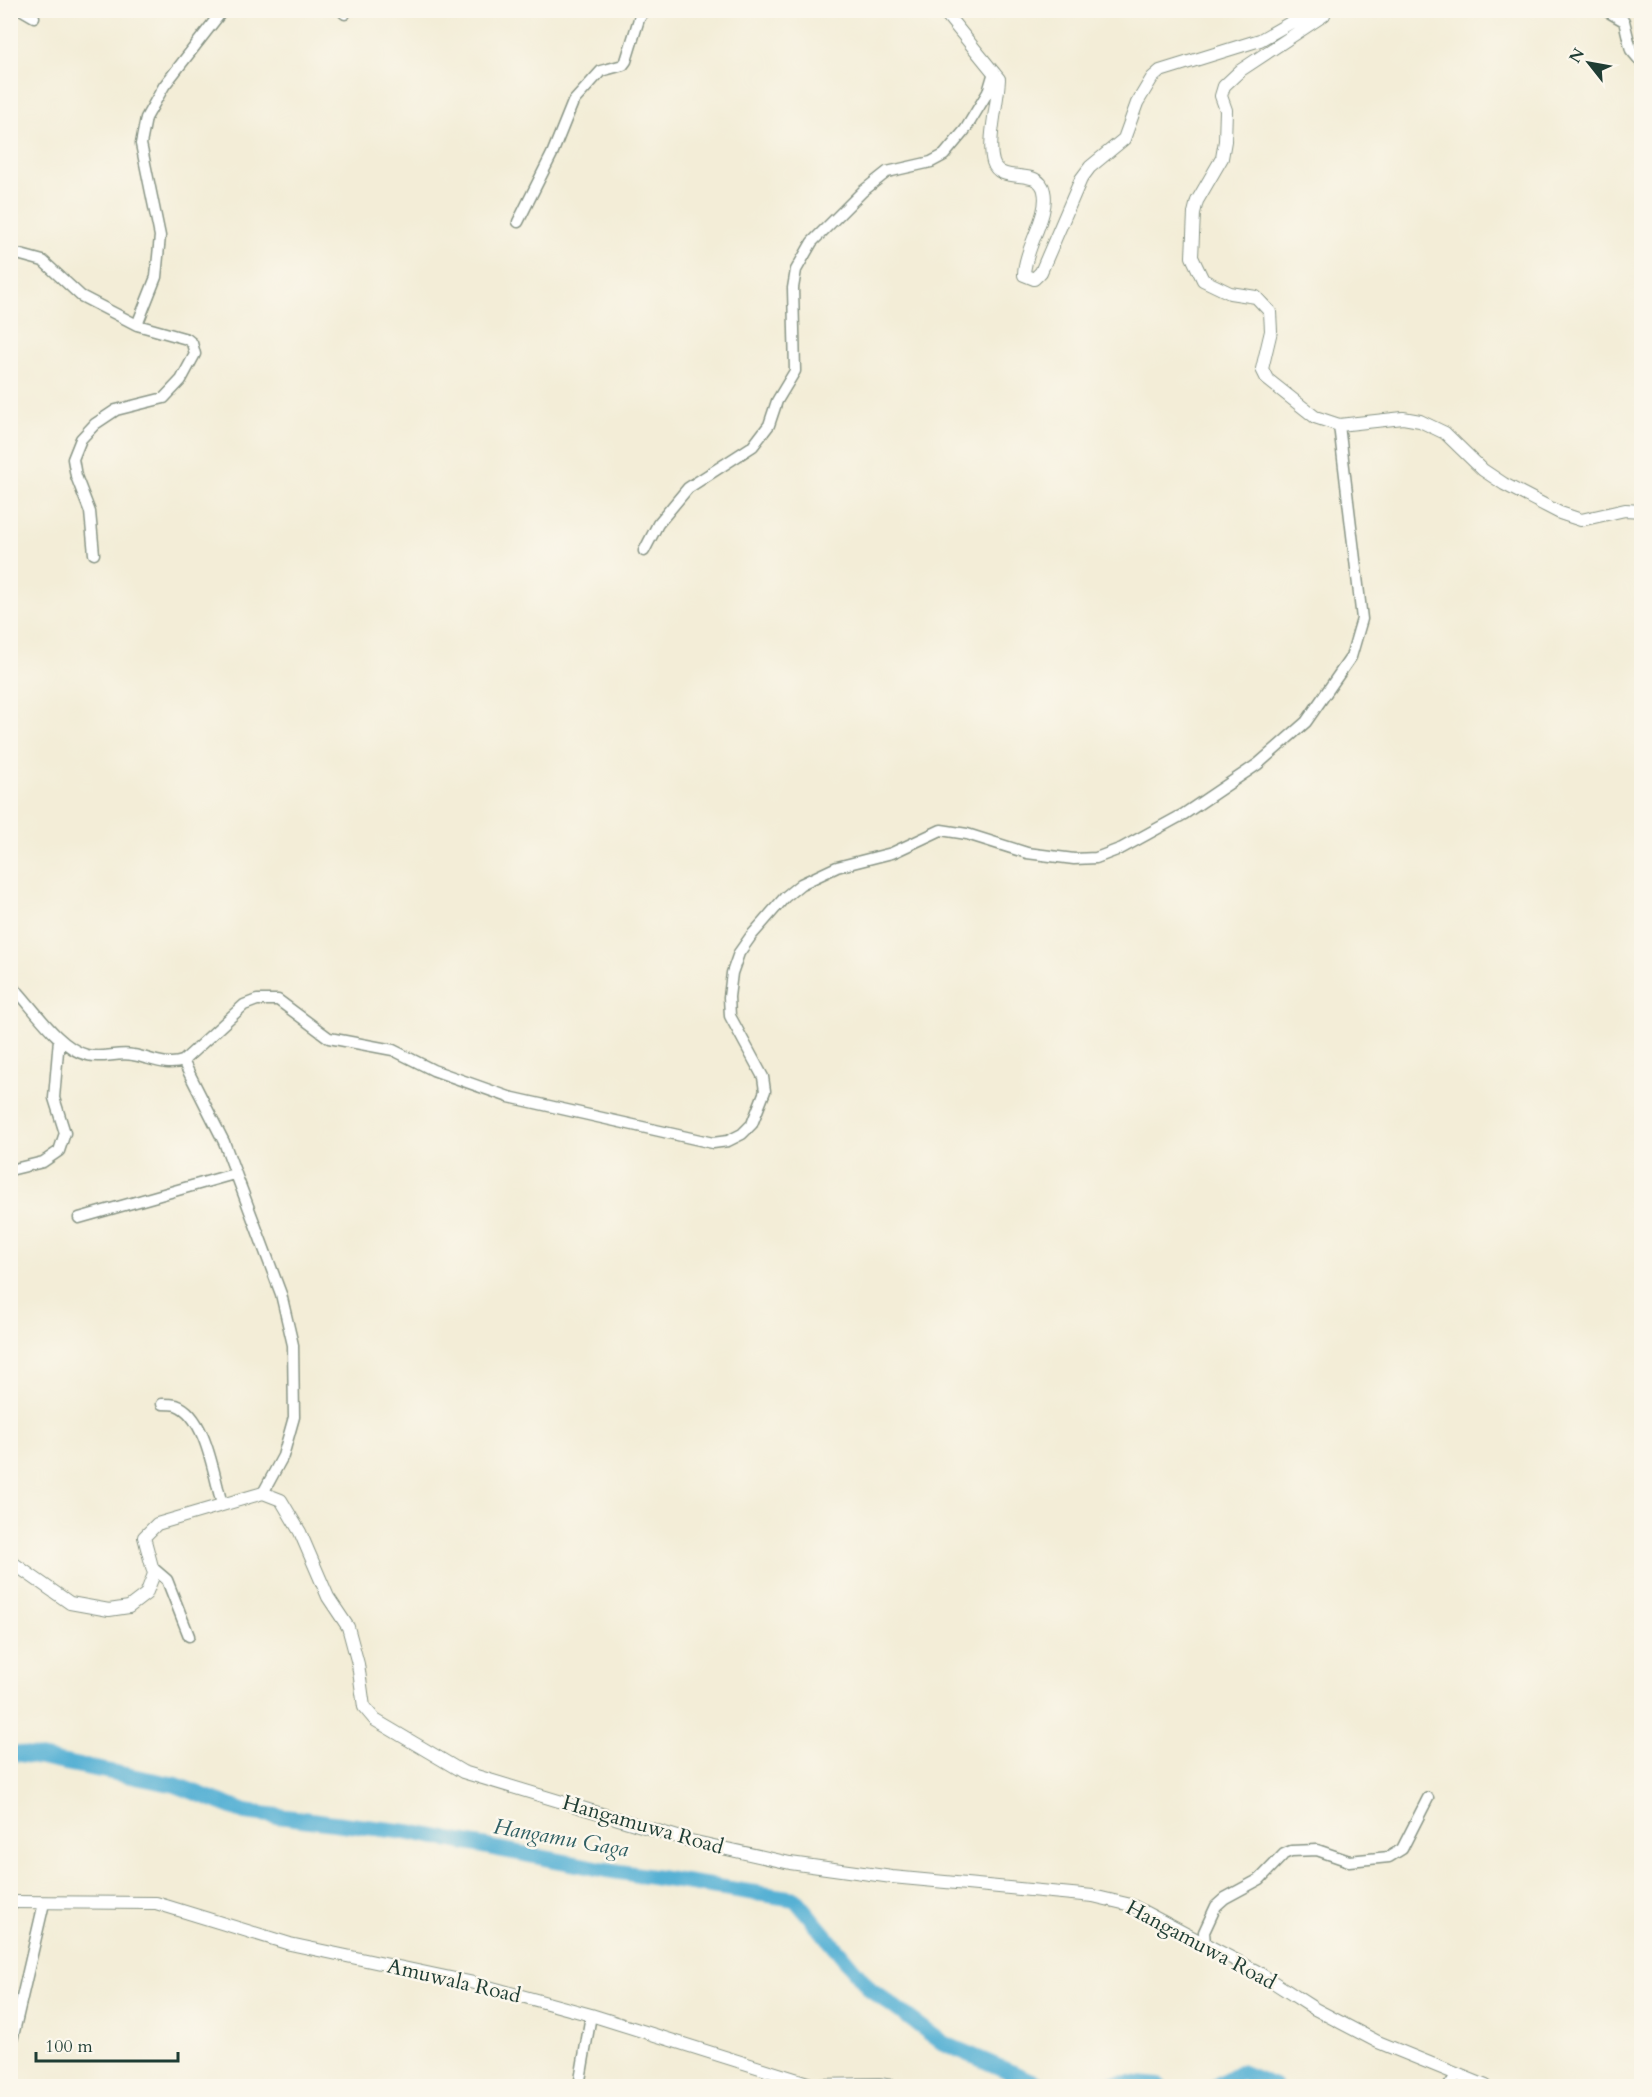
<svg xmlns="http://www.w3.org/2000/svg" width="1652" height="2097" viewBox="0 0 1652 2097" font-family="Cardo,serif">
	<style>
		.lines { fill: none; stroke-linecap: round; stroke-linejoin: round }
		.river { stroke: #57b1d4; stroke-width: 16 }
		.minor-casing { stroke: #899586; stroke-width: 13 }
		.tertiary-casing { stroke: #899586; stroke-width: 14 }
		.minor { stroke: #fff; stroke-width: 10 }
		.tertiary { stroke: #fff; stroke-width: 12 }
		.labels { text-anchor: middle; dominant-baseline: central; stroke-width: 5; stroke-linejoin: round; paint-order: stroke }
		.street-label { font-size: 21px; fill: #1f3d34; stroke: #fbf7ec }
		.water-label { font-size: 22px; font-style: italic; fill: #306064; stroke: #fbf7ec }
	</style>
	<rect width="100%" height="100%" fill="#fbf7ec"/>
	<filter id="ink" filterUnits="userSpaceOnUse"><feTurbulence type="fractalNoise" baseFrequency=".0167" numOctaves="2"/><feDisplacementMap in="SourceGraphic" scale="12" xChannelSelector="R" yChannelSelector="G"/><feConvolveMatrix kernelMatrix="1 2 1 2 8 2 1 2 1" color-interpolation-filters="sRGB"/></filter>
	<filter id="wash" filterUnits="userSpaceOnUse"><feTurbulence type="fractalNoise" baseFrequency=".008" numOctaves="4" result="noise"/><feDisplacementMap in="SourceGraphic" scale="24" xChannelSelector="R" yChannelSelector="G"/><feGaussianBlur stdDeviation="1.35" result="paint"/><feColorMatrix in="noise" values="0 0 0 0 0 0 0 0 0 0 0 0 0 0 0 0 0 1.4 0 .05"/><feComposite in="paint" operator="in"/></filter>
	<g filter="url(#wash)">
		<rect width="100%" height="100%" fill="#f3edd7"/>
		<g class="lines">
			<path class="river" d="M10,1752L176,1785L245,1812L415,1833L607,1870L795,1899L870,1989L943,2043L1043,2086
				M1096,2086L1129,2083L1159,2086
				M1216,2086L1240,2072L1274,2086"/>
		</g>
	</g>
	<g filter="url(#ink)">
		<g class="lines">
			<g class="minor-casing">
				<path id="minor" d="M22,10L34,17
					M341,10L345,14
					M1605,10L1624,21L1631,50L1642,63
					M518,222L552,154L573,102L601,71L623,65L626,61L639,19L645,10
					M10,252L43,261L81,296L137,325L187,339L192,343L195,354L181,380L164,398L116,410L95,424L81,439L73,459L76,476L90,512L94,554
					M137,325L156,277L160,236L141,144L146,118L164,86L223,10
					M644,551L658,524L688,488L753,446L769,425L777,401L795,371L793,288L796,270L812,242L863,191L887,172L931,162L944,155L965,130L988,92L994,72
					M10,987L19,993C36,1012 61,1049 87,1055C102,1059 118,1052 133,1055C151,1058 166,1067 183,1061L244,1005L257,1000H278L329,1038L393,1050L433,1070L509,1097L713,1143L728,1141L742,1134L752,1124L765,1091L763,1077L730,1016L729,997L732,973L739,953L751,936L785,897L801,884L837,867L892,853L941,830L967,834L1027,853L1074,859L1096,858L1122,848L1184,814L1258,764L1306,722L1351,657L1362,619L1339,425
					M183,1061L224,1142L281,1294L293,1345L294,1417L283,1456L263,1493
					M10,1170L43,1162L59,1151L65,1133L54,1098L59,1039
					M79,1218L234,1174
					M162,1404C166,1404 172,1404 176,1405C206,1415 214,1477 222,1504
					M153,1568L167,1580L189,1636
					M1205,1944L1204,1932L1216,1906L1225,1898L1260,1879L1284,1854L1291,1851L1317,1850L1349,1861L1389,1857L1402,1849L1428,1798
					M10,2049L44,1903
					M10,2073L12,2086
					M579,2086L591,2015
					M1449,2086L1457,2074"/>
			</g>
			<g class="tertiary-casing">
				<path id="tertiary" d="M943,10L999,79C998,103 987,141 993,162C1000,186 1039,166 1044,191C1050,215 1024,249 1024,275L1034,279L1041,272L1081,179L1090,167L1124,139L1137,103L1152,78L1160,71L1260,40L1311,11L1316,10
					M1321,10L1324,15L1241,70L1224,86L1221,96L1226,110L1225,141L1222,158L1197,201L1194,213L1192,257L1203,280L1230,293L1256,297L1270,312L1271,331L1262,369L1267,379L1315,417L1339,425L1403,418L1420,421L1445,433L1483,470L1504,484L1560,513L1581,520L1625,510L1642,511
					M10,1561L70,1603L109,1610L129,1607L146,1594L154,1574L144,1537L157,1524L263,1493L281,1500L300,1532L328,1597L348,1627L358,1664L364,1707L375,1720L463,1772L691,1841L790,1863L892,1877L1093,1896L1131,1905L1256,1971L1315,2009L1378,2042L1486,2086
					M10,1902L156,1903L290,1944L474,1983L591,2015L814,2085L879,2084L893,2086"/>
			</g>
			<use href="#minor" class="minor"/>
			<use href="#tertiary" class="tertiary"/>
		</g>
	</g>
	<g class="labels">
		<g class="street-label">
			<text transform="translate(643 1825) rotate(16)">Hangamuwa Road</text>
			<text transform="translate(1201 1945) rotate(28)">Hangamuwa Road</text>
			<text transform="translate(454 1981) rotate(13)">Amuwala Road</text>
		</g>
		<g class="water-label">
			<text transform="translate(561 1838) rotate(10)">Hangamu Gaga</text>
		</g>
	</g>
	<rect width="1652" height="2097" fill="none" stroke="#fbf7ec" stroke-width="36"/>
	<g transform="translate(1589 63) rotate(301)" stroke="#fbf7ec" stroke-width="4.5" paint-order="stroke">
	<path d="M0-4.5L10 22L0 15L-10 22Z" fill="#1f3d34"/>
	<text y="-9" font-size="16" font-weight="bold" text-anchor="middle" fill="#1f3d34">N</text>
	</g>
	<path d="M36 2052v9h142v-9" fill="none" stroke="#1f3d34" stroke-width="3"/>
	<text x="45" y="2052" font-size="18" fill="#1f3d34" stroke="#fbf7ec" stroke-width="4.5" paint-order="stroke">100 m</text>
</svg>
